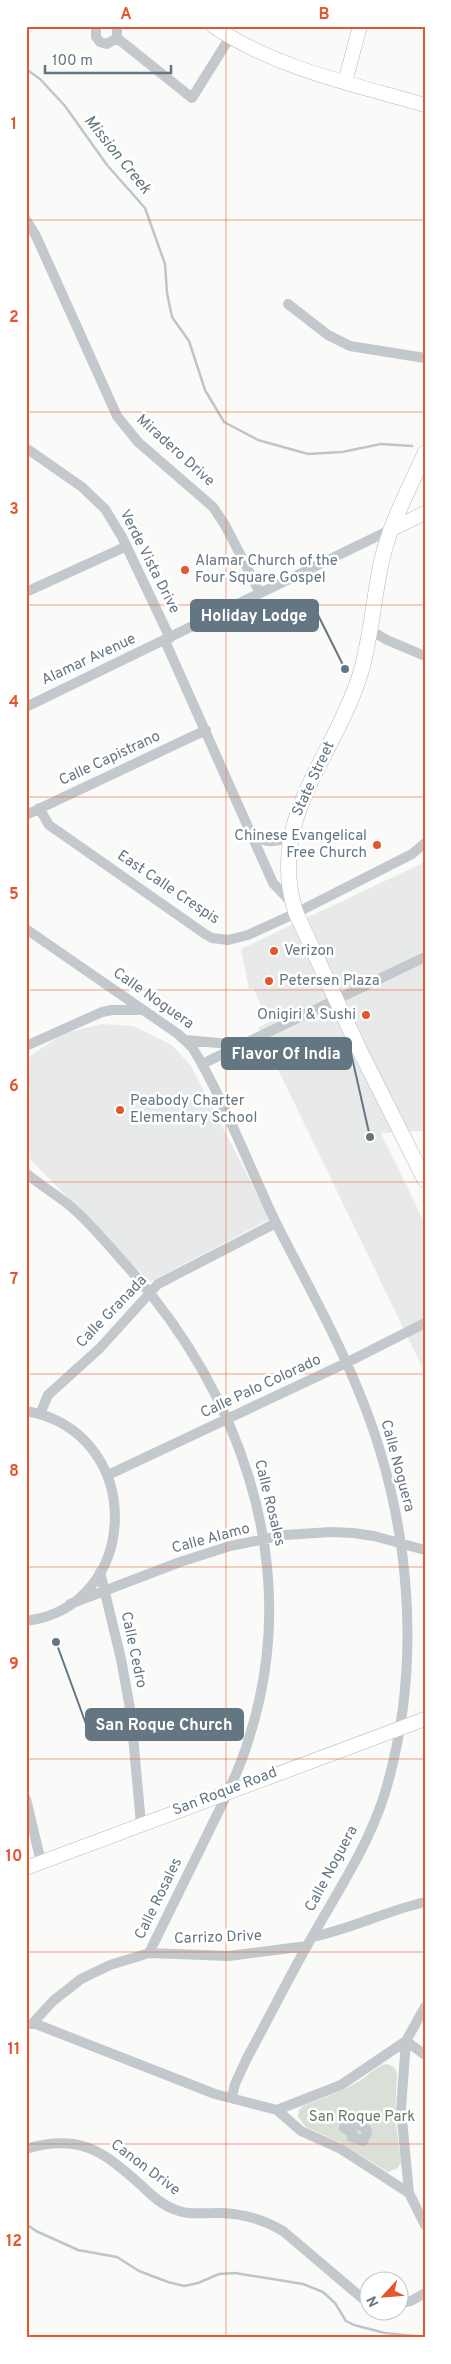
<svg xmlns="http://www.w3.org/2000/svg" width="451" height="2364" viewBox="0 0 451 2364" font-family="Overpass,sans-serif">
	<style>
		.built { fill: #e8e9e9 }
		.green { fill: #dadfd7 }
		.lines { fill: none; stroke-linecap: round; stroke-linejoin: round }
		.stream { stroke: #bbc7cb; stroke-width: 2.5 }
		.secondary-casing { stroke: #b3babf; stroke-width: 15 }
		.primary-casing { stroke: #b5babe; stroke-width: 16 }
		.street { stroke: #c3c8cc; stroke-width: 10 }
		.secondary { stroke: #fff; stroke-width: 14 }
		.primary { stroke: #fff; stroke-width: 15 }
		.grid { fill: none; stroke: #e4572e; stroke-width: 1; stroke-opacity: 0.55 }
		.poi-dot { fill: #e4572e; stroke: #fff; stroke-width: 2 }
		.labels { text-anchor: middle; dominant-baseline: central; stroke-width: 5; stroke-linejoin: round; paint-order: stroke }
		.street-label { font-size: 15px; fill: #657683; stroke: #fff }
		.poi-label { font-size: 15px; fill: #657683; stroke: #fff; text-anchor: start }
		.park-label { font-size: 15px; fill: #687a64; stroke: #fff }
		.water-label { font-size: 16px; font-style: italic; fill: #60757c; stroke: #fff }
		.leader { fill: none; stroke: #657683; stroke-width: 2 }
		.callout-dot { fill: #657683; stroke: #fff; stroke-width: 2 }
		.callout { fill: #657683; stroke: #657683; stroke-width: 2 }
		.callout-label { font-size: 16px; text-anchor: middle; font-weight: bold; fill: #fff }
		.neatline { fill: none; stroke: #e4572e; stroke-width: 2 }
		.grid-label { font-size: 16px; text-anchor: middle; font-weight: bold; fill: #e4572e }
	</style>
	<rect width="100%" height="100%" fill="#fafaf8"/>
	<path class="built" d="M425,862V1131L381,1133L425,1224V1373L258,1028L269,1022L253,988L249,989L241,949Z
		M101,1024L133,1026L172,1045L191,1066L270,1219L150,1282L26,1155V1059L62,1034Z"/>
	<path class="green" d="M387,2064L394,2067L397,2073L395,2116L401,2162L398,2168L388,2172L343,2144L306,2127L298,2117L299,2110L303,2106C323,2098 342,2092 361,2080C369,2075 377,2065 387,2064Z"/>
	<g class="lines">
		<path class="stream" d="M26,69L40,79L65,106L107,165L145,208L165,264L167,293L172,317L189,341L205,390L224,422L258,440L308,454L342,452L381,444L412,446
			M26,2224L36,2231L78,2250L117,2257L139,2271L168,2282L184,2286L198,2283L219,2274L235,2273L303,2284L323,2292L335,2303L346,2321L354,2325L385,2333L425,2337"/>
		<g class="secondary-casing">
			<path id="secondary" d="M213,26C277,69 353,84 425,105
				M345,82L360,26
				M390,530L425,513
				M26,1868L425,1719"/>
		</g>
		<g class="primary-casing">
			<path id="primary" d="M425,453C410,487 392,520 383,555C373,596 372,638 359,678C332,760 266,821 296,913L359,1049L425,1180"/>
		</g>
		<path class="street" d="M96,26V37L100,42L107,44L117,38V26
			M117,38L192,98L230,37
			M26,220L36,236L117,416L138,442L213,507L225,525L260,593
			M288,304L328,335L350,346L425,358
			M26,448L82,487L105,509L122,537L170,638
			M26,592L125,547
			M370,630L387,640L425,656
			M165,641L273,883L293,904
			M26,707L390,530
			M39,808L49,825L205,934L212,938L228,940L248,935L296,913L412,854L425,843
			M26,815L206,730
			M252,833C268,845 273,842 291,837
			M26,929L178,1034L192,1047C225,1101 249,1167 277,1225C305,1280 336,1335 359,1392C411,1518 424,1665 384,1796C368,1846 338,1891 312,1937C289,1977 269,2018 247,2058L235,2084L232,2097
			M186,1040L240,1045
			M26,1046L102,1012L112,1010H142
			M202,1064L425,957
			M26,1173C40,1185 55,1194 69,1205C87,1220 103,1239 118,1256C238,1386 304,1561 250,1735C241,1767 226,1796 212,1825C191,1868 170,1911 149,1953
			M26,1411C147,1432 142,1607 26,1621
			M40,1414L48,1395L100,1348L158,1284L276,1223
			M108,1475L346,1363L425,1323
			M100,1572L121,1659L131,1714L141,1824
			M70,1604L180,1562L230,1546L285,1535L331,1532L353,1533L374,1536L425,1550
			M26,1799L41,1862
			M312,1937C351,1929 386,1911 425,1902
			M425,2007L406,2041L401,2109L409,2193L425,2225
			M33,2023L53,2001L81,1979L110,1965L149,1953L229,1956L307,1946
			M26,2025L33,2023L41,2026L215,2094L277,2110L301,2131L341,2149L409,2193
			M277,2110L341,2085L406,2041L425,2055
			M352,2121L366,2129L367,2133L363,2141L352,2137V2132L344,2128L345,2124Z
			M26,2149C80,2133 103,2151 142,2186C152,2196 162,2205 176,2210C189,2215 200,2213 213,2213C239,2212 261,2218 283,2231L362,2298L368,2301
			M398,2304L411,2301L425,2293"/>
		<use href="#secondary" class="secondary"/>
		<use href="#primary" class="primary"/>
	</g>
	<path class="grid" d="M226,26V2338M26,220H425M26,412H425M26,605H425M26,797H425M26,990H425M26,1182H425M26,1374H425M26,1567H425M26,1759H425M26,1952H425M26,2144H425"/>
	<g class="poi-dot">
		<circle cx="185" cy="570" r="5"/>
		<circle cx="377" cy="845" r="5"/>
		<circle cx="274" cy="951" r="5"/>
		<circle cx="269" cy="981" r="5"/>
		<circle cx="366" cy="1015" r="5"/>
		<circle cx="120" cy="1110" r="5"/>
	</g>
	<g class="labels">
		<g class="street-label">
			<text transform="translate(175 451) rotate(42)">Miradero Drive</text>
			<text transform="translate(149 562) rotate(63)">Verde Vista Drive</text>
			<text transform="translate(89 660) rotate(-25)">Alamar Avenue</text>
			<text transform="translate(110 759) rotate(-25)">Calle Capistrano</text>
			<text transform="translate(314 779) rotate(-65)">State Street</text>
			<text transform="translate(168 888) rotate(34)">East Calle Crespis</text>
			<text transform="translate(153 999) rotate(35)">Calle Noguera</text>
			<text transform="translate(112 1312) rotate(-46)">Calle Granada</text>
			<text transform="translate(261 1387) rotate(-25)">Calle Palo Colorado</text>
			<text transform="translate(397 1466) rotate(75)">Calle Noguera</text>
			<text transform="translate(269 1503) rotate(76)">Calle Rosales</text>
			<text transform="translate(211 1539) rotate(-15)">Calle Alamo</text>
			<text transform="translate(133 1650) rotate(78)">Calle Cedro</text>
			<text transform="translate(225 1792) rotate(-21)">San Roque Road</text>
			<text transform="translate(332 1869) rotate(-62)">Calle Noguera</text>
			<text transform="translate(159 1899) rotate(-64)">Calle Rosales</text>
			<text transform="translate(218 1938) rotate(-2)">Carrizo Drive</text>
			<text transform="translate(145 2168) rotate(37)">Canon Drive</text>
		</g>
		<g class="poi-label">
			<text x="195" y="561">Alamar Church of the<tspan x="195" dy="17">Four Square Gospel</tspan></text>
			<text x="367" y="836" text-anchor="end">Chinese Evangelical<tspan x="367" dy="17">Free Church</tspan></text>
			<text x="284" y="951">Verizon</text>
			<text x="279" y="981">Petersen Plaza</text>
			<text x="356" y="1015" text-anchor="end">Onigiri &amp; Sushi</text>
			<text x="130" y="1101">Peabody Charter<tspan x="130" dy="17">Elementary School</tspan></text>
		</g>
		<g class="park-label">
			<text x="362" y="2117">San Roque Park</text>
		</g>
		<g class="water-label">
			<text transform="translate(117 155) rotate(51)">Mission Creek</text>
		</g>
	</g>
	<path class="leader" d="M345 669L318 615M370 1137L351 1053M56 1642L86 1724"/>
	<g class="callout-dot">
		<circle cx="345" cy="669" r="5"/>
		<circle cx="370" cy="1137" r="5"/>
		<circle cx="56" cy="1642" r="5"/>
	</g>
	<g class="callout">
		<rect x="191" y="600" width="127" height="31" rx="5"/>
		<rect x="222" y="1038" width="129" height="31" rx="5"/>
		<rect x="86" y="1709" width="157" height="31" rx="5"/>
	</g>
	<g class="callout-label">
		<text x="254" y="621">Holiday Lodge</text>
		<text x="286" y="1059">Flavor Of India</text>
		<text x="164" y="1730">San Roque Church</text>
	</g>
	<rect width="451" height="2364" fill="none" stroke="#ffffff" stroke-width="55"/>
	<g transform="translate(384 2296) rotate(244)"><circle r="24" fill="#ffffff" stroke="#c1c8cd"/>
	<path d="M0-4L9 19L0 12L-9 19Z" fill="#e4572e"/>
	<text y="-8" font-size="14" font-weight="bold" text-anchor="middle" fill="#657683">N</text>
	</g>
	<path d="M45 65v8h126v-8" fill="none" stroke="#657683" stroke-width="2.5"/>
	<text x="52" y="65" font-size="15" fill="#657683" stroke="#ffffff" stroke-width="4" paint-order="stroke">100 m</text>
	<rect x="28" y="28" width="396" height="2308" class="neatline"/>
	<g class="grid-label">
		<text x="126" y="19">A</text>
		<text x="324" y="19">B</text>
		<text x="14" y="129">1</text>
		<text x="14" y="322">2</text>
		<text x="14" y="514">3</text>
		<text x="14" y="707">4</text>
		<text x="14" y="899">5</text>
		<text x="14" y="1091">6</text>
		<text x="14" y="1284">7</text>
		<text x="14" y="1476">8</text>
		<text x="14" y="1669">9</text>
		<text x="14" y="1861">10</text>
		<text x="14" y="2054">11</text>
		<text x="14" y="2246">12</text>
	</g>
</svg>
